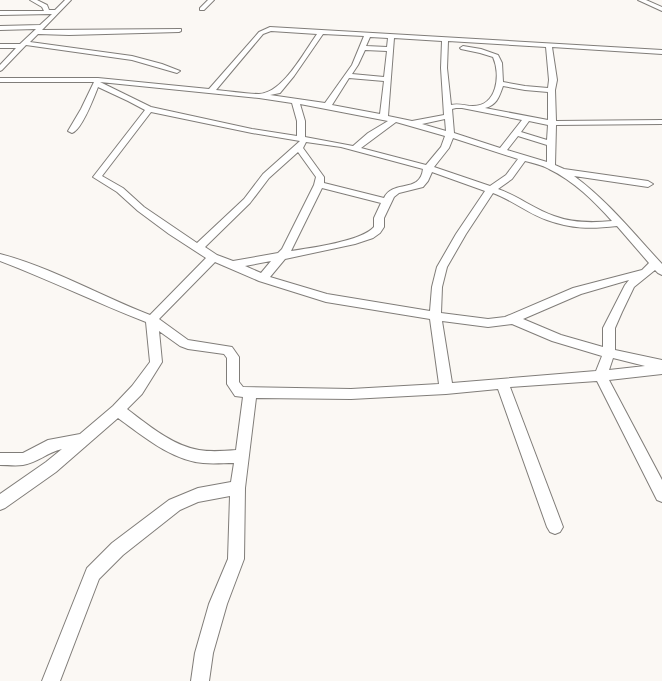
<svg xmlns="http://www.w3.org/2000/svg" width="662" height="681" viewBox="0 0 662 681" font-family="'Fira Sans Condensed',sans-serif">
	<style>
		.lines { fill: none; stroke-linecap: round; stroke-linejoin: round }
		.minor-casing { stroke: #807d79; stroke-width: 2 }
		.minor { fill: #fff; fill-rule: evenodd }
	</style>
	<rect width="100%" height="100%" fill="#fbf8f4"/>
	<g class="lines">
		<g class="minor-casing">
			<path id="minor" d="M30,0H37L47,5L49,10H55L65,0H71L42,30L181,29V31L179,32L69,35L38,34L30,42L132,56L162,64L180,71L177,73L132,60L26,45L2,70L0,71V65L16,48H0V44H20L36,29L0,30V26L40,25L52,14L0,15V11H44L42,7Z
				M208,0H214L204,10H200V8Z
				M638,0H646L662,7V11Z
				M270,27L662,50V54L552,47L557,80L555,90L556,121L662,120V124L556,125L555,165L564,169L648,181L653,184L648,187L574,176C608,201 634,234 662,264V275L658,273L655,270L634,287L622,312L615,328V350L662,360V374L609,380L662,480V502L657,500L597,381L510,387L563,527L560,532L555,534L550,532L547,527L498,389L446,394L351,399L256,398L245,488L244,559L227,604L213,653L209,681H191L195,653L209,604L228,559L230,496L198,502L180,510L123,555L99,579L60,681H42L87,568L112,543L169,500L198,488L231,482L234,463C224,463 213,464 203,463C171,460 143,436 118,418L56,472L5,508L0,510V494L46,462L62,449C48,452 37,463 23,465C16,466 7,465 0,465V453H23L48,440L80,434L113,406L132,386L150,362L146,322C97,303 50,280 0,261V254C50,267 101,296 150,315L206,258L169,234L138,211L117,192L93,177L145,110L128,101L98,87C94,97 82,130 72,133L68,131L81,109L94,82H0V78H98L209,89L259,32ZM271,31L317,34C304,52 283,93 259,94C245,94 230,91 216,90L263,34ZM323,34L364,36L352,65L325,103L270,95L280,93L294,76ZM370,37L388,38L387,47L366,46ZM394,38L442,41L441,68L444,115L412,121L388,116ZM448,41L546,47L549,80L548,88L525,86L503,82L502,63L498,55L481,49L463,46L460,48L461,49L480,53L493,57C501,75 497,106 473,106C465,106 459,103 451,105L447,68ZM365,50L387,51L384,77L352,74L358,65ZM349,78L384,81L380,114L332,105ZM100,82L259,98L292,103L297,121V136L252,129L151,107ZM503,86L525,90L548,92V120L485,108C497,105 499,97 503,86ZM300,104L388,121L368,133L353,146L305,137V121ZM456,108H462L522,120L500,148L454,133L452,109ZM151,112L252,133L300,141L263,174L244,199L197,243L144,207L123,188L102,176ZM445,119L446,131L422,124ZM529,121L548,125L547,140L521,132ZM396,122L445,136L441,147L426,165L361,148ZM518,136L547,145V162L507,150ZM453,138L518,159L506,175L490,186L434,167L449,148ZM306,142L341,147L423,169C420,194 393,179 384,198L324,183V177L303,148ZM298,152L316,177L314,185L282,249L278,253L233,261L217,255L205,247L250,203L269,178ZM525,161C533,163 542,165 549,169C574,181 594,201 612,221C592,223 573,223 554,216C534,209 518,196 498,189L512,179ZM432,172L485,191L456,234L437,267L432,287L430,311L327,294L270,277L285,259L355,244L373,238L380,233L384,227V218L394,197L399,193L423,187L428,181ZM322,188L381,203L374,218V227C362,241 311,248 291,251ZM493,193C512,200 529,214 547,220C572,229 591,229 617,226L649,263L642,270L573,288L505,317L488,319L441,313L442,287L447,267L466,234ZM271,261L261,273L245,266ZM215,262L259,281L326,302L430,319L439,384L351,389L243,387L239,382V357L232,347L188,340L159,319ZM629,280L625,285L603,328V347L561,335L523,319L581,294ZM442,321L488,327L512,324L552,341L602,356L596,371L452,383ZM159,331L180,346L188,349L224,354L227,358V384L235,396L243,397L236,450C224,451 211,452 199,450C173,446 148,425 127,409L142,394L162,362ZM613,358L645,366L609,370Z"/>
		</g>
		<use href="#minor" class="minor"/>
	</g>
</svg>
